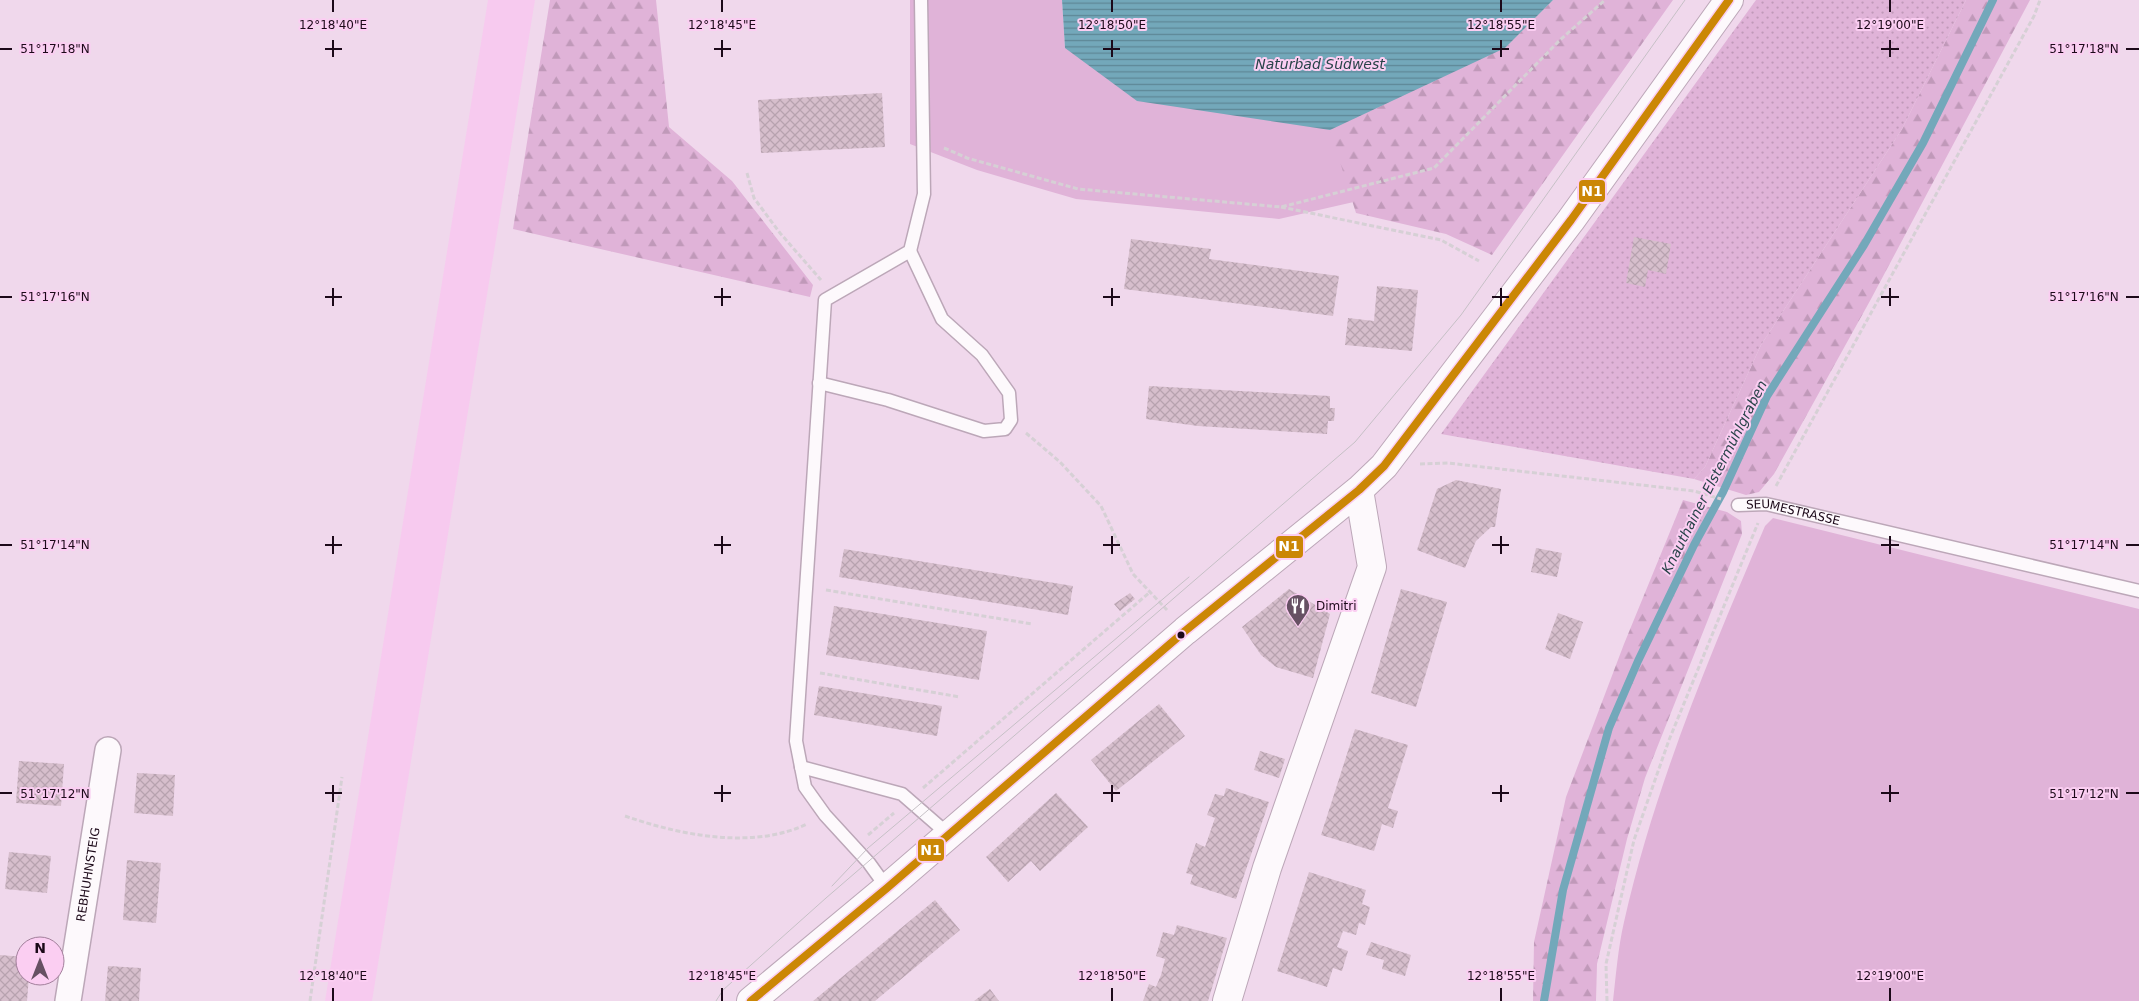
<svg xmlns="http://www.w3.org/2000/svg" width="2139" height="1001" viewBox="0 0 2139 1001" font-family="'DejaVu Sans',sans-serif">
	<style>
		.built { fill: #f7caef }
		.grass { fill: #e0b3d8 }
		.forest { fill: url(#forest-firs) }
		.park { fill: url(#park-dots) }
		.water { fill: url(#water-rules) }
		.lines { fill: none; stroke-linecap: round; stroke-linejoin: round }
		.stream { stroke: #73a8ba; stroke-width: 8 }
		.building { fill: url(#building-cross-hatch) }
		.lane-casing { stroke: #bca7b8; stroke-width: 15 }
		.street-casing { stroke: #bca7b8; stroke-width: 28 }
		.secondary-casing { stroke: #bca7b8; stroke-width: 30 }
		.path { stroke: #d6d0d5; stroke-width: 3; stroke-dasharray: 5 2.5; stroke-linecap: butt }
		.lane { stroke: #fdf9fc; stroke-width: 12 }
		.street { stroke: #fdf9fc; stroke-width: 25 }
		.secondary { stroke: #fdf9fc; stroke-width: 28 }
		.tram { stroke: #c6c0c6; stroke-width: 1 }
		.bus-1-casing { stroke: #fbcef2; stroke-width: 11 }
		.bus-1 { stroke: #cb8705; stroke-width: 8 }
		.ticks { fill: none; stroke: #1c0919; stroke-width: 2 }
		.bus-dot { fill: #1c0919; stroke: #fbcef2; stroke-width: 2 }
		.labels { text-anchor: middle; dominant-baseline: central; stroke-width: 4; stroke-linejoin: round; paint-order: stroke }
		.street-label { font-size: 12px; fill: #1c0919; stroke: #fbcef2 }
		.poi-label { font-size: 12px; fill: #1c0919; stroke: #fbcef2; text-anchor: start }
		.water-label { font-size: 14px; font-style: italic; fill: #284349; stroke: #fbcef2 }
		.ticks-label { font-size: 12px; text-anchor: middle; fill: #1c0919; stroke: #fbcef2; stroke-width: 4; stroke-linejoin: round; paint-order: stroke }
		.line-badge { stroke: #fbcef2; stroke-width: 2 }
		.badge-label { font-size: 14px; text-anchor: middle; font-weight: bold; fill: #fff }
	</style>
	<defs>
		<pattern id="forest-firs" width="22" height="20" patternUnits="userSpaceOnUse" patternTransform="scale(1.25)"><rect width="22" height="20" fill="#e0b3d8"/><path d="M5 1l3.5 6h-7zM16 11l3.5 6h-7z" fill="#c099b9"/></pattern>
		<pattern id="park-dots" width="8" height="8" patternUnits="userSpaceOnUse" patternTransform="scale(1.25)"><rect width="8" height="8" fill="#e0b3d8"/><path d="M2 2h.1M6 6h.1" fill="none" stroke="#c099b9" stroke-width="1.8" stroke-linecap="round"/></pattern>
		<pattern id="water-rules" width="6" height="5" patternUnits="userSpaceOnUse" patternTransform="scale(1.25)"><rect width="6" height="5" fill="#73a8ba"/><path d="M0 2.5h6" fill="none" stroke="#5e8796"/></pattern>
		<pattern id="building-cross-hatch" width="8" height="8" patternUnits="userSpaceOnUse" patternTransform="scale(1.25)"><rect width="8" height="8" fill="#d6becc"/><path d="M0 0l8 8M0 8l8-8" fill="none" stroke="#b7a2af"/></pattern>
	</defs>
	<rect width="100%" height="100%" fill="#f0d8ec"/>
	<path class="built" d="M488,0H535L372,1001H325Z"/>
	<path class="grass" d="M910,0H1062L1065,48H1505L1553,0L1446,181L1279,219L1076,199L977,170L910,144Z
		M1773,518L2139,609V1001H1613C1616,975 1618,948 1624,922C1655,785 1710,655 1765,526Z"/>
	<path class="forest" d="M550,0H656L669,127L732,181L813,285L810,297L513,229Z
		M1553,0H1673L1492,255L1446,234L1356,213L1330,130L1505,48Z
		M1966,0H2030L1871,299L1774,474L1759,492L1746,495L1694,479L1705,467L1761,345L1902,129Z
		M1683,500L1727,512L1741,521L1742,534L1645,778L1627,839L1597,964L1596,1001H1533L1534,942L1566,797L1624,644Z"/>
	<path class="park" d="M1756,0H1966L1902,129L1761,345L1705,467L1694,479L1441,434Z"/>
	<path class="water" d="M1062,0H1553L1505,48L1330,130L1137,101L1065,48Z"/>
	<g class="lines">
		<path class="stream" d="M1544,1001L1563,890L1609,728L1638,661L1694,545L1723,492L1767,396L1864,245L1923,143L1993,0"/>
	</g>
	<path class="building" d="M882,93L885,147L761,153L758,100Z
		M1634,237L1671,244L1666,274L1648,270L1645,287L1626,283Z
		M1131,239L1211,249L1209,259L1339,276L1333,316L1124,289Z
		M1377,286L1418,290L1412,351L1345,345L1348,318L1374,321Z
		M1149,386L1330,396V408H1335L1334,421H1328L1327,434L1198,426L1146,419Z
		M1456,480L1501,489L1495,527H1491L1476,541L1465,568L1417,550L1437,489Z
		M1536,548L1562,553L1557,577L1531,572Z
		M844,549L1073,586L1068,615L839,577Z
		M1289,589L1330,614L1313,678L1276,667L1261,655L1242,627Z
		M1401,589L1447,602L1416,707L1371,693Z
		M1130,593L1135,599L1120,611L1114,604Z
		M834,606L987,631L979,680L826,655Z
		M1558,613L1583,622L1570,659L1545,649Z
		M819,686L942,706L937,736L814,715Z
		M1159,704L1185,736L1116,791L1091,760Z
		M1355,729L1408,745L1388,808L1398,811L1393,828L1382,824L1374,851L1321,835Z
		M1260,751L1285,759L1279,778L1254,770Z
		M19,761L64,764L61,806L16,803Z
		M137,773L175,775L173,816L134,813Z
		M1226,788L1269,802L1236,899L1190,884L1193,875L1186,873L1196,843L1205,847L1215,818L1207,815L1215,794L1224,796Z
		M1056,793L1088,827L1040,871L1031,861L1008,882L986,857Z
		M9,852L51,856L47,893L5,889Z
		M127,860L161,863L156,923L123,920Z
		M1309,872L1366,890L1362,904L1370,907L1365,925L1359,923L1356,935L1343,931L1337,947L1348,951L1342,971L1333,968L1327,987L1277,971Z
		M935,900L960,930L875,1001H813Z
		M1177,925L1227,938L1208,1001H1143L1149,984L1156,987L1161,975L1165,959L1156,956L1163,932L1174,935Z
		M1371,942L1411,955L1405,976L1382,969L1384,960L1366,955Z
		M0,955L25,957V976H29L27,1001H0Z
		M108,966L141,968L139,1001H105Z
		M990,989L999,1001H974Z"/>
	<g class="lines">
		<g class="lane-casing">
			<g id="lane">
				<path d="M819,383L888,400L984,431L1005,429L1011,420L1009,393L982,355L942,319L910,251"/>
				<path id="s1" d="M1738,505L1766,504L2139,591"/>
				<path d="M801,767L902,794L949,835"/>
				<path d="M887,888L869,863L825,815L805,787L796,741L825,300L910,251L924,194L921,0"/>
			</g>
		</g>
		<g class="street-casing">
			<g id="street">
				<path id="s2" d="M68,1001L108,750"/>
			</g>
		</g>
		<g class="secondary-casing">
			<path id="secondary" d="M751,1001L887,888L1185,631L1359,490L1384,466L1571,220L1729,0
				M1227,1001L1267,868L1372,567L1359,490"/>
		</g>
		<path class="path" d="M944,148L967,158L1078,189L1281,207L1434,168L1560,40L1605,0
			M747,173L754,198L780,233L821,280
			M1281,207L1441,240L1479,261
			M1026,433L1060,462L1101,506L1133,574L1167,610
			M1420,464L1448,463L1694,491L1721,499
			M1776,486L2034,16L2040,0
			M826,590L1032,624
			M820,673L960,697
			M923,788L1150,592
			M625,816C680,835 752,850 807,824
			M868,835L894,813
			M310,1001L342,777
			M1607,1001L1606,964L1634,840L1669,740L1758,523"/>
		<use href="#lane" class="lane"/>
		<use href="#street" class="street"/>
		<use href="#secondary" class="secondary"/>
		<path class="tram" d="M832,886L868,848L1189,577
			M716,1001L723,990L826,898L1355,442L1461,315L1685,0"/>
		<g class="bus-1-casing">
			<path id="bus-1" d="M751,1001L887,888L1185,631L1359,490L1384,466L1571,220L1729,0"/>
		</g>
		<use href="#bus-1" class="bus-1"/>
	</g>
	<path class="ticks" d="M333,0V12M722,0V12M1112,0V12M1501,0V12M1890,0V12M333,40V57M722,40V57M1112,40V57M1501,40V57M1890,40V57M0,49H12M325,49H342M714,49H731M1103,49H1120M1492,49H1509M1881,49H1899M2126,49H2139M333,288V306M722,288V306M1112,288V306M1501,288V306M1890,288V306M0,297H12M325,297H342M714,297H731M1103,297H1120M1492,297H1509M1881,297H1899M2126,297H2139M333,536V554M722,536V554M1112,536V554M1501,536V554M1890,536V554M0,545H12M325,545H342M714,545H731M1103,545H1120M1492,545H1509M1881,545H1899M2126,545H2139M333,785V802M722,785V802M1112,785V802M1501,785V802M1890,785V802M0,793H12M325,793H342M714,793H731M1103,793H1120M1492,793H1509M1881,793H1899M2126,793H2139M333,988V1001M722,988V1001M1112,988V1001M1501,988V1001M1890,988V1001"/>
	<defs>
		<g id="restaurant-pin" transform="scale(1.25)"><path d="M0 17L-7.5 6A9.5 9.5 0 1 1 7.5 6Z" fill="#665163" stroke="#fbcef2"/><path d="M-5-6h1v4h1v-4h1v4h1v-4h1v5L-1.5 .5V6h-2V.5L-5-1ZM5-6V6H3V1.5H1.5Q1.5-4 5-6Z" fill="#fff"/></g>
	</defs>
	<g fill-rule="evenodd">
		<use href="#restaurant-pin" x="1298" y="606"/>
	</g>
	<circle class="bus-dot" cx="1181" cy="635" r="4.5"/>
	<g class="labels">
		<g class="street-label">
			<text stroke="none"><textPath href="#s1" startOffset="56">SEUMESTRASSE</textPath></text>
			<text stroke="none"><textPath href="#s2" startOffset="128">REBHUHNSTEIG</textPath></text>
		</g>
		<g class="poi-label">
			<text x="1316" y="606">Dimitri</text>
		</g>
		<g class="water-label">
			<text x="1320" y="64">Naturbad Südwest</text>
			<text transform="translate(1714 477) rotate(-63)">Knauthainer Elstermühlgraben</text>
		</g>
	</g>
	<g class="ticks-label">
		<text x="333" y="29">12°18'40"E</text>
		<text x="722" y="29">12°18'45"E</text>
		<text x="1112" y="29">12°18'50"E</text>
		<text x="1501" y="29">12°18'55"E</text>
		<text x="1890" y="29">12°19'00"E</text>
		<text x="55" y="53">51°17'18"N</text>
		<text x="2084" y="53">51°17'18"N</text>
		<text x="55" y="301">51°17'16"N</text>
		<text x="2084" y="301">51°17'16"N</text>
		<text x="55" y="549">51°17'14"N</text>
		<text x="2084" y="549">51°17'14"N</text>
		<text x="55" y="798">51°17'12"N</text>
		<text x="2084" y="798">51°17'12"N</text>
		<text x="333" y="980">12°18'40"E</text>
		<text x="722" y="980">12°18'45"E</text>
		<text x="1112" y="980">12°18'50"E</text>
		<text x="1501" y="980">12°18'55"E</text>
		<text x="1890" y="980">12°19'00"E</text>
	</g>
	<g class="line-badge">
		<rect x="1578" y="179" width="28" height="24" rx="5" fill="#cb8705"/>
		<rect x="1275" y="535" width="29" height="24" rx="5" fill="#cb8705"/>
		<rect x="917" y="838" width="28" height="24" rx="5" fill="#cb8705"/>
	</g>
	<g class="badge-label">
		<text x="1592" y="196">N1</text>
		<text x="1289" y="551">N1</text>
		<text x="931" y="855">N1</text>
	</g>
	<g transform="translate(40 961)"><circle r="24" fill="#fbcef2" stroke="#a27f9b"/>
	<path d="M0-4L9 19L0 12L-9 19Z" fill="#665163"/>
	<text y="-8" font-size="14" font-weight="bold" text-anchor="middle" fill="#1c0919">N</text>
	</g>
</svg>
